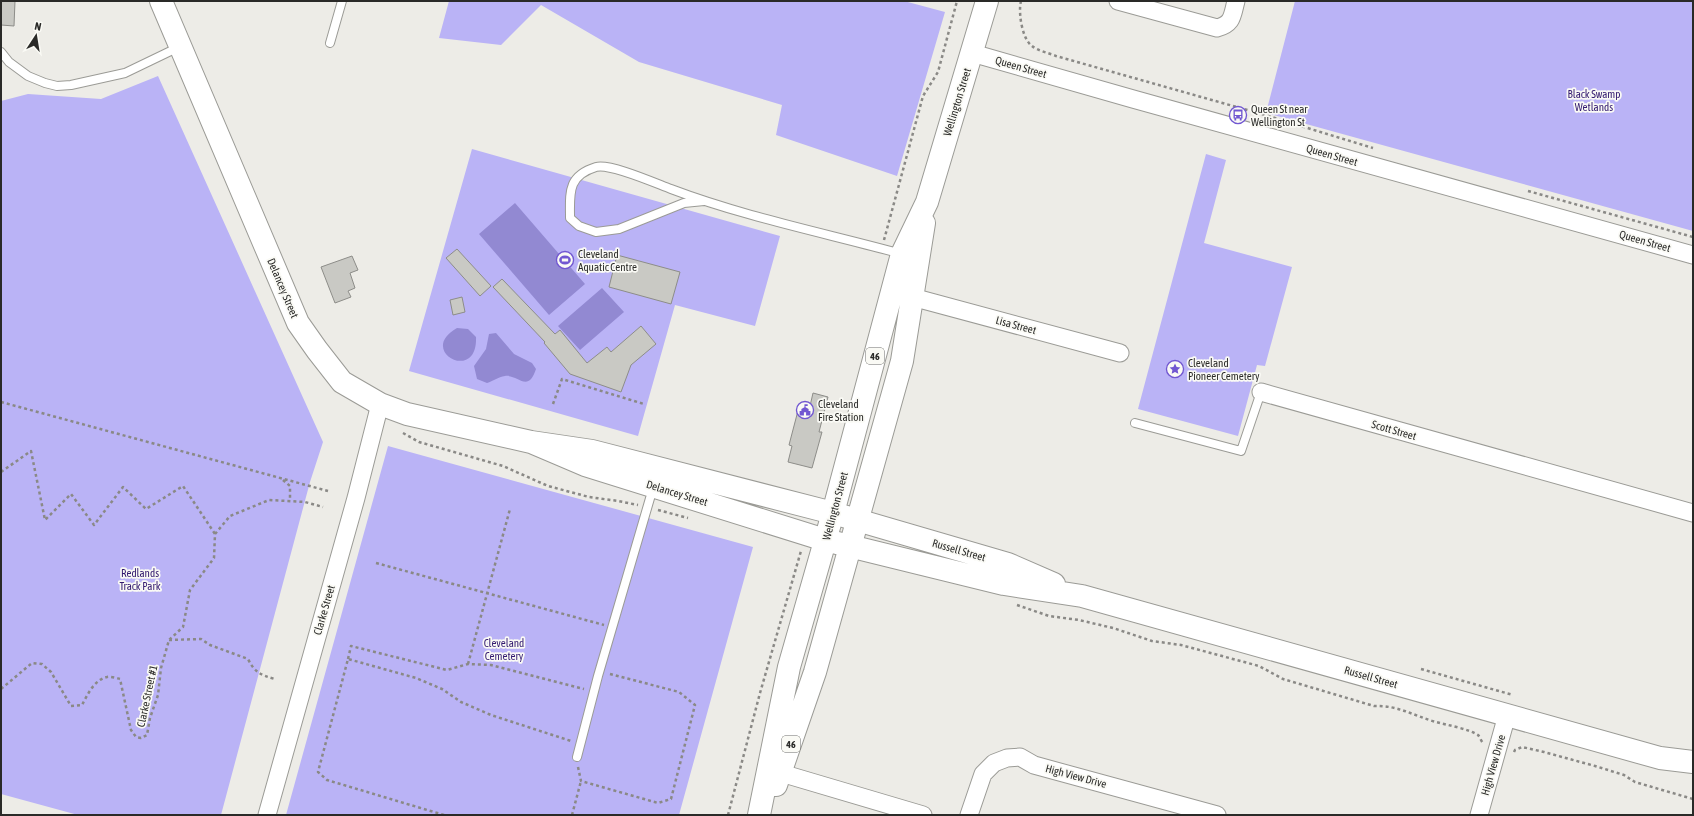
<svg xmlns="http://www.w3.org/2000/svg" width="1694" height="816" viewBox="0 0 1694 816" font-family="'Asap Condensed',sans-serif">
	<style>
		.green { fill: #bab3f6 }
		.water { fill: #9289d2 }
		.building { fill: #c9c9c4; stroke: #8d8d89 }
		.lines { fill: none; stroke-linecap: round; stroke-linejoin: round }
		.service-casing { stroke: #9b9b96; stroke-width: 10 }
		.minor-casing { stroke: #9b9b96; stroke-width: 19 }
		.secondary-casing { stroke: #9b9b96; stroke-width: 24 }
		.primary-casing { stroke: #9b9b96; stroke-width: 24 }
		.path { stroke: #8a8986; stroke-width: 2.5; stroke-dasharray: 3 3; stroke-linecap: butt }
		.service { stroke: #fff; stroke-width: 8 }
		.minor { stroke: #fff; stroke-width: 17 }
		.secondary { stroke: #fff; stroke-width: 22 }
		.primary { stroke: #fff; stroke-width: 22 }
		.labels { text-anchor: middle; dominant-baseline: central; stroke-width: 3.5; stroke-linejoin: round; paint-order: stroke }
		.shield { fill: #fafaf5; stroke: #686866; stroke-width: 1 }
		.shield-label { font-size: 10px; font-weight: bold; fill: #2a2a28 }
		.street-label { font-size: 11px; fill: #2a2a28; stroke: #fafaf5 }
		.park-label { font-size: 11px; fill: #32196f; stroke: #fafaf5 }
		.poi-label { font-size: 11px; fill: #2a2a28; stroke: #fafaf5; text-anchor: start }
	</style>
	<rect width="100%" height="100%" fill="#edece7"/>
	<path class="green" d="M449,1H904L945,12L897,176L776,135L782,105L639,62L541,5L501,45L439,38Z
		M1295,1H1693V231L1266,113Z
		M158,76L323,442L310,482L221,815H78L1,794V101L28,94L101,99Z
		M472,149L780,236L755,326L675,305L638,436L409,371Z
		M1206,154L1226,160L1204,243L1292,267L1265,366L1257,365L1238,436L1138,409Z
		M388,446L753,547L679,815H286Z"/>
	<path class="water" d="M515,203L585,284L549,315L479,234Z
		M602,288L624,312L580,350L558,326Z
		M457,328L468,329L476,337C478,384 416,351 457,328Z
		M496,333L514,354L532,363L536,369C528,394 518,374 505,376C498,377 493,381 487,383L477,379L474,366L486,349L489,334Z"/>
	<path class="building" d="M1,1H15L14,26L1,25Z
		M457,249L491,286L480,296L446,258Z
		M617,255L680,272L671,304L609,287Z
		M352,256L358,270L350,273L355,288L348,291L351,297L335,303L321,267Z
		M502,279L555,334L560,330L587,363L607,347L611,352L641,326L656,344L631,365L621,392L570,374L544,343L545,342L493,287Z
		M462,297L465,312L453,315L450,300Z
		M813,393L828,397L819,432H822L812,468L788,462L792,446L789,445L800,403L810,406Z"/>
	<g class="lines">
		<g class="service-casing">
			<path id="service" d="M330,43L342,1
				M1,52L9,62L28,76L45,83L57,86L71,85L125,73L179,47
				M704,201L684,203L619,229L596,232L579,226L570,218C570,193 567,176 596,167C610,163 655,183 671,189C745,217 825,233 902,254
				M1135,423L1241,451L1261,392
				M577,757L598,676L653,488"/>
		</g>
		<g class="minor-casing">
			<path id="minor" d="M1118,1L1217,28C1233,24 1232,16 1236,1
				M972,53L1133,99L1693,255
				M912,297L1120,353
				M1261,392L1693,513
				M781,773L923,815
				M267,815L356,498L380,404
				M969,815L983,774L994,763L1007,758L1020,757L1034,765L1217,815
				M1479,815L1507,715"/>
		</g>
		<g class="secondary-casing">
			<path id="secondary" d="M161,1L298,323L317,350L342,382L380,404L407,414L531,442L592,451L833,513L1008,564L1054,584
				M531,442L585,465L825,540L1004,584L1082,596L1660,758L1693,762"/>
		</g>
		<g class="primary-casing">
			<path id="primary" d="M776,785L815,672L902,361L924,223
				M759,815L789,667L833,513L902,254L927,202L987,1"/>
		</g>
		<path class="path" d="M1021,1C1018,12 1022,39 1032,46C1038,51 1049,53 1056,56L1265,115L1373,148
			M1528,191L1693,237
			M884,240L923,96L938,72L957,1
			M1,402L328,491
			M553,404L562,379L644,404
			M403,433L419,442L503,466L548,486L589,497L618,501L638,505
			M1,472L31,451L45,520L71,494L94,525L123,487L146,509L183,486L215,534
			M283,480L290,486V500
			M658,510L688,518
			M215,534L230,516L269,500L305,502L323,507
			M376,563L604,625
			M1017,605L1049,616L1079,620L1113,628L1152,641L1181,645L1259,666L1283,679L1374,706C1398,705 1414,716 1436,722C1447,725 1469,729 1478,735C1480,737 1481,741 1483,743
			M169,640L201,639L210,645L248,659C255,673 261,675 275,679
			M348,659L351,646L447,670L468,664L491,665L584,689
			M468,664L510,509
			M1421,669L1513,695
			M1,689L32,663L42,664L51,672L71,706L82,705C88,694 94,680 107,677C110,676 116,678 120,679L131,730L136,737L141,738L147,735L150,718L158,695L161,668L169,640L183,627L190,590L214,558L215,534
			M1514,752L1515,750L1522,747L1544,752L1595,766L1624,775L1635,782L1693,799
			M578,767L581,781L658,803L671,799L695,705L679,692L610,674
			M444,815L327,780L318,772L348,659L416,678L442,689L461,702L491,715L571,741
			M572,815L581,781
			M728,815L760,693L801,551"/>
		<use href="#service" class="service"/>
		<use href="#minor" class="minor"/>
		<use href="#secondary" class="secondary"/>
		<use href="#primary" class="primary"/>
	</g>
	<defs>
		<g id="bus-ring" transform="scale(0.9)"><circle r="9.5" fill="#fafaf5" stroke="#7157d1" stroke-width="1.5"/><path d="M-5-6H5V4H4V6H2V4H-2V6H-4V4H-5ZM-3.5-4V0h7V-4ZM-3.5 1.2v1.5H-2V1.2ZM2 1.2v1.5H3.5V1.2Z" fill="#7157d1"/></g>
		<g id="stadium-ring" transform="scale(0.9)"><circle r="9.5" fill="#fafaf5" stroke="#7157d1" stroke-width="1.5"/><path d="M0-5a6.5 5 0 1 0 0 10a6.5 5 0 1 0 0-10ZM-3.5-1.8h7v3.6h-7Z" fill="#7157d1"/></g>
		<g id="sight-ring" transform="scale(0.9)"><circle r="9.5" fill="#fafaf5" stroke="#7157d1" stroke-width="1.5"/><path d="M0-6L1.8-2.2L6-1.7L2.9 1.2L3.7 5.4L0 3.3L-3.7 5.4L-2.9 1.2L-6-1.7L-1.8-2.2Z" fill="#7157d1"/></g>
		<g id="civic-ring" transform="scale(0.9)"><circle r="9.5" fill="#fafaf5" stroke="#7157d1" stroke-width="1.5"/><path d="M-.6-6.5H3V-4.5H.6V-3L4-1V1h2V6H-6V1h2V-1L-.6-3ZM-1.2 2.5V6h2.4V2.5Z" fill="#7157d1"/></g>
	</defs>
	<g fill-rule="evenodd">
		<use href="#bus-ring" x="1238" y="115"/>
		<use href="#stadium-ring" x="565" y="260"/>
		<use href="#sight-ring" x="1175" y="369"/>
		<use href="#civic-ring" x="805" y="410"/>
	</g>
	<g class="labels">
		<g class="shield">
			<rect x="866" y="348" width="18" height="16" rx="3"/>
			<rect x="782" y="736" width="18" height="16" rx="3"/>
		</g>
		<g class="shield-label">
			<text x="875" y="356">46</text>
			<text x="791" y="744">46</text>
		</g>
		<g class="street-label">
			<text transform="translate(1021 67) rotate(16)">Queen Street</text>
			<text transform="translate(957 102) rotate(-73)">Wellington Street</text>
			<text transform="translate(1332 155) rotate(16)">Queen Street</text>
			<text transform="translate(1645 241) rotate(16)">Queen Street</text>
			<text transform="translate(283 288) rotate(67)">Delancey Street</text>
			<text transform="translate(1016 325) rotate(15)">Lisa Street</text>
			<text transform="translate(1394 430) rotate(16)">Scott Street</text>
			<text transform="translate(677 493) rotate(17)">Delancey Street</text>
			<text transform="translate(835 506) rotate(-75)">Wellington Street</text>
			<text transform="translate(959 550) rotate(16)">Russell Street</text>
			<text transform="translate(324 610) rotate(-74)">Clarke Street</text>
			<text transform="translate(1371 677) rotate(16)">Russell Street</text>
			<text transform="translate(147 696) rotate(-78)">Clarke Street #1</text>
			<text transform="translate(1493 765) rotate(-74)">High View Drive</text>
			<text transform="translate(1076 776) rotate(15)">High View Drive</text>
		</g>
		<g class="park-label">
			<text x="1594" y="94">Black Swamp<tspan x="1594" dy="13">Wetlands</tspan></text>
			<text x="140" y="573">Redlands<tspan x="140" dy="13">Track Park</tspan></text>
			<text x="504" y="643">Cleveland<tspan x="504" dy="13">Cemetery</tspan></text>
		</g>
		<g class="poi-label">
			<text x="1251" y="109">Queen St near<tspan x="1251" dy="13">Wellington St</tspan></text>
			<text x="578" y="254">Cleveland<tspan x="578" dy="13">Aquatic Centre</tspan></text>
			<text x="1188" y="363">Cleveland<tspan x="1188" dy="13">Pioneer Cemetery</tspan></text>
			<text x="818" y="404">Cleveland<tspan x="818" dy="13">Fire Station</tspan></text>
		</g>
	</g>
	<rect width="1694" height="816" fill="none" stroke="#2a2a28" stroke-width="4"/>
	<g transform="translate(36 36) rotate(12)" stroke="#fafaf5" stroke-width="3" paint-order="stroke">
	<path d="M0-3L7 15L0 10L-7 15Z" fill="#2a2a28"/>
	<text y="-6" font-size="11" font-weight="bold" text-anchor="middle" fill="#2a2a28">N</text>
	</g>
</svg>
